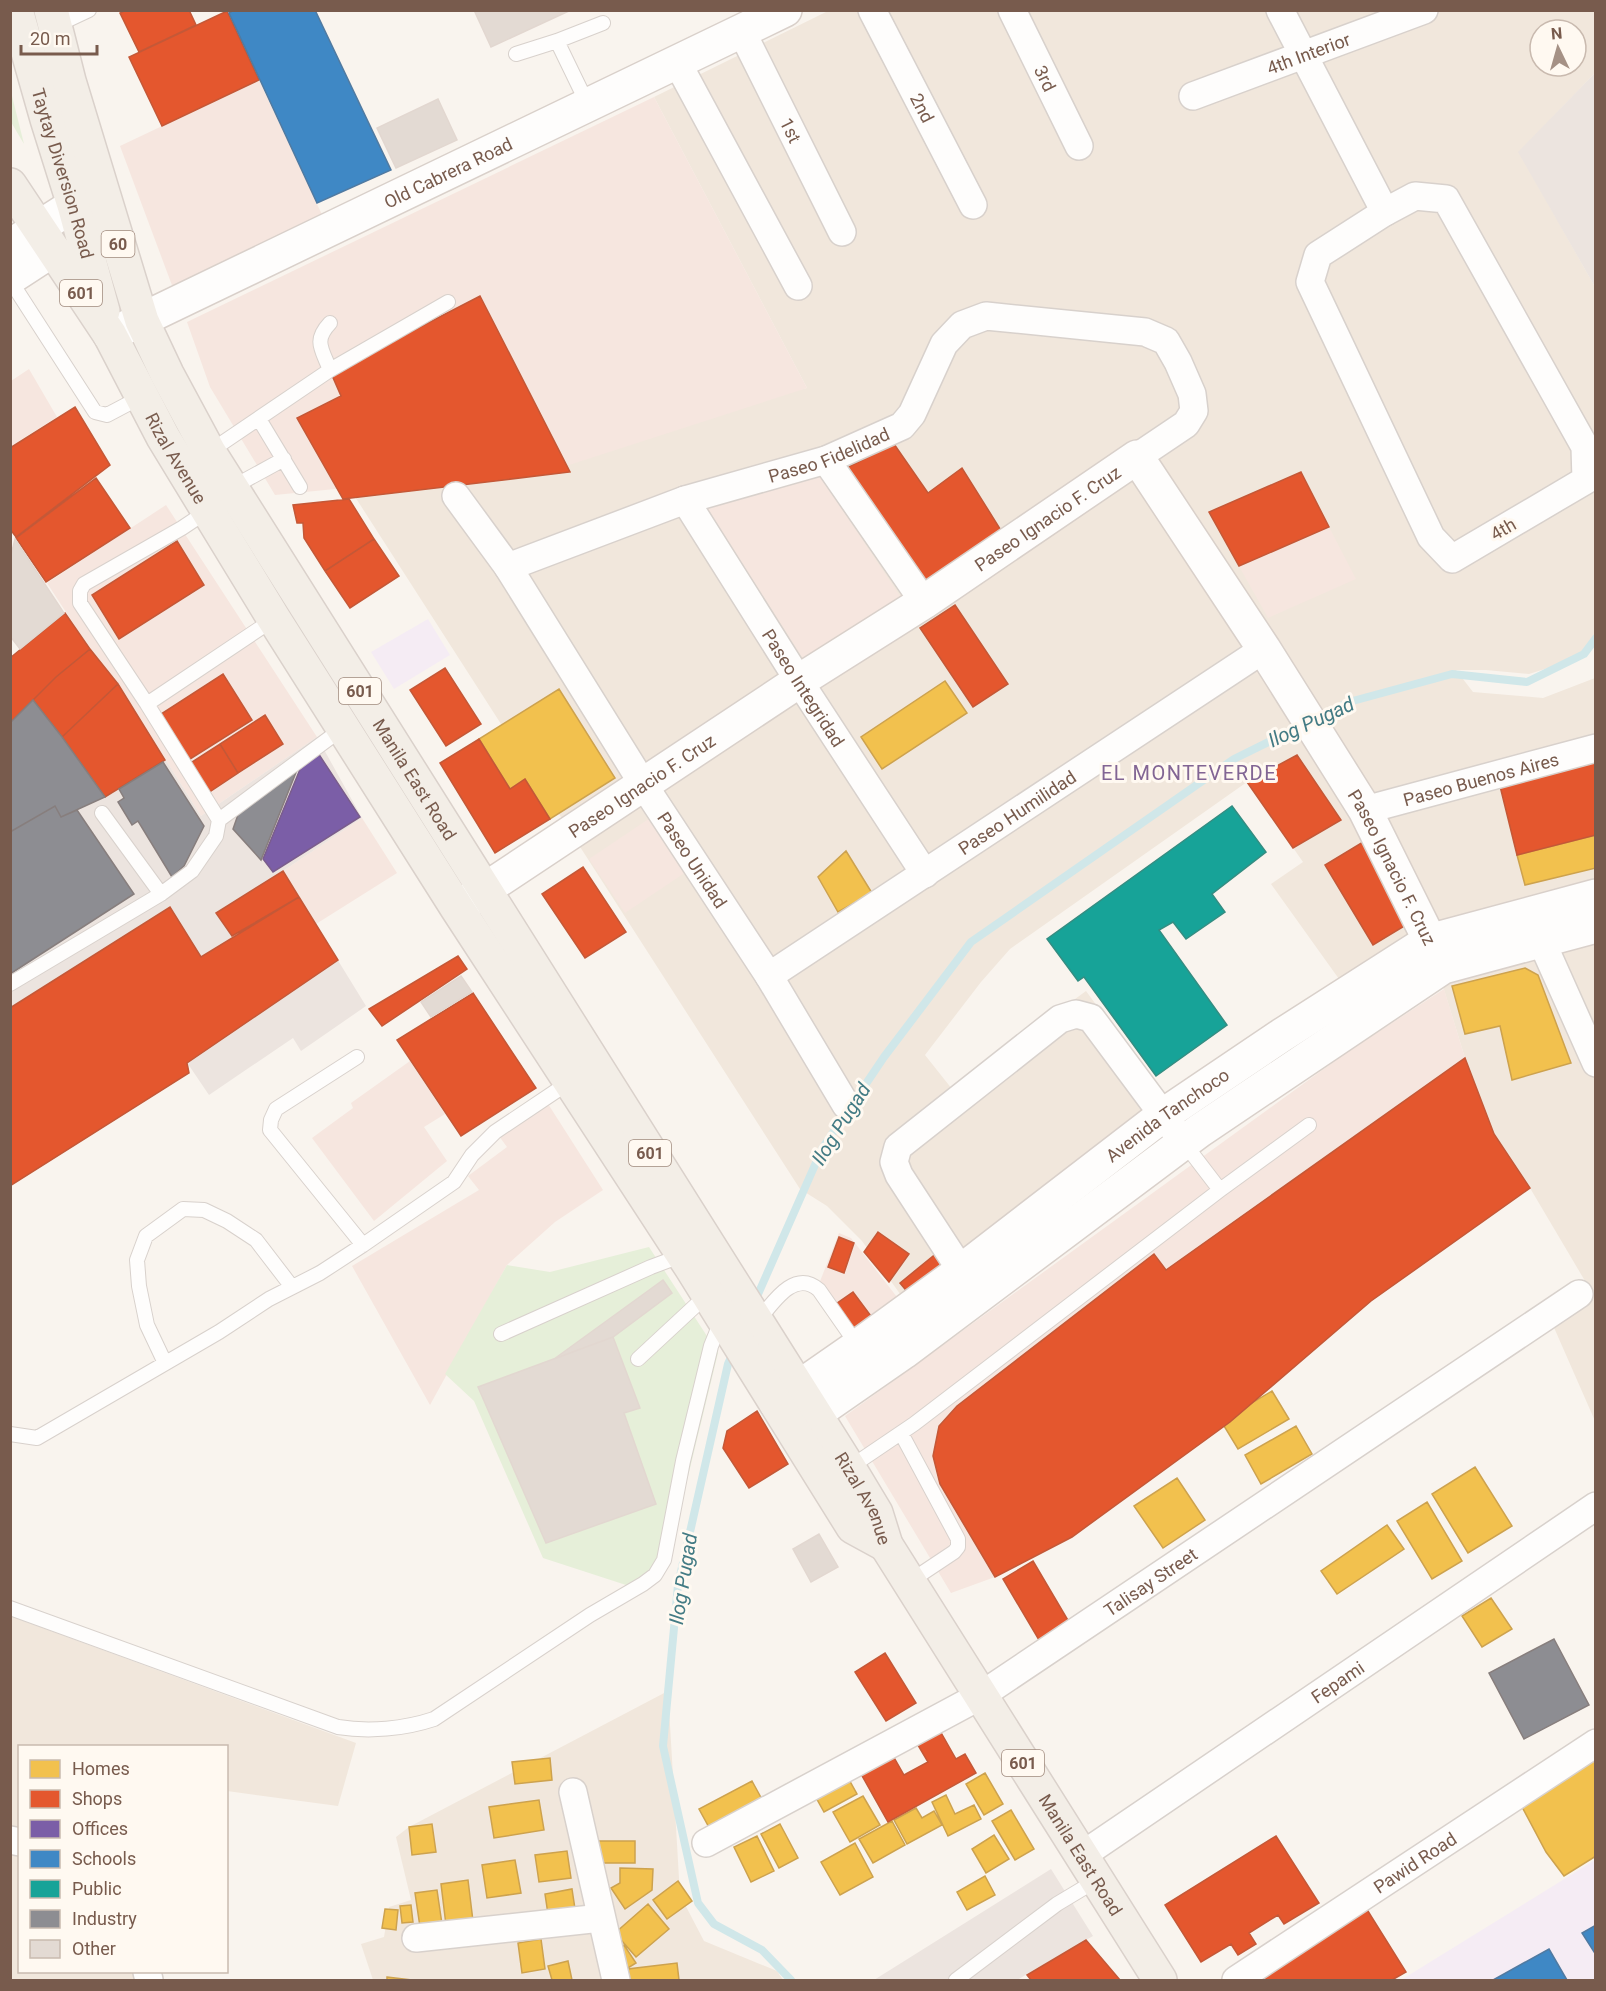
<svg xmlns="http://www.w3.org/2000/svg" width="1606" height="1991" viewBox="0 0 1606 1991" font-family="Roboto,sans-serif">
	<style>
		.residential { fill: #f1e7dc; fill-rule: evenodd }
		.commercial { fill: #f6e6df }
		.industrial { fill: #ece4df }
		.education { fill: #f5ecf4 }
		.green { fill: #e6efd9 }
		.homes { fill: #f2c14e; stroke: #cda24e; stroke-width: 1.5 }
		.shops { fill: #e4572e; stroke: #c45837; stroke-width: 1.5 }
		.offices { fill: #7b5ea7; stroke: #7a5d8c; stroke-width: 1.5 }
		.schools { fill: #3f88c5; stroke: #507aa1; stroke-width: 1.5 }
		.public { fill: #17a398; stroke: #348d82; stroke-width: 1.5 }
		.industry { fill: #8d8d92; stroke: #877e7d; stroke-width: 1.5 }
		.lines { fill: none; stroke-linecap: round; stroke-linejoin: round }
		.stream { stroke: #d0e7e9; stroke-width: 8 }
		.building { fill: #e3dad3; stroke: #e2d7d0; stroke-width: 1.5 }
		.lane-casing { stroke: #d8d1cc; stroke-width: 16 }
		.street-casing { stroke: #d8d1cc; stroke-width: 30 }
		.secondary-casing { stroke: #d9d0ca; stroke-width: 36 }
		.primary-casing { stroke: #dad1cb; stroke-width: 36 }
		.lane { stroke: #fefdfc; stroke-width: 14 }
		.street { stroke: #fefdfc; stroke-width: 27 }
		.secondary { stroke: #fefdfc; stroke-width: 33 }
		.primary { stroke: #f3eee7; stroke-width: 33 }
		.labels { text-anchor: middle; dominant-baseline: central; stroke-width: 6; stroke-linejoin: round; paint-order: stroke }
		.shield { fill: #fff9f1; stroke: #a08a7e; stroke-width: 1.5 }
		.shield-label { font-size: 16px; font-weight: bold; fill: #785b4d }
		.street-label { font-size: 18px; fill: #785b4d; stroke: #fff9f1 }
		.water-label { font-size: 20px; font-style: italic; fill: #437b84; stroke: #fff9f1 }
		.neighbourhood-label { font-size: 20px; letter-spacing: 1.5px; fill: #826594; stroke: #fff9f1 }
	</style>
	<rect width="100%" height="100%" fill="#f9f4ee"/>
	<path class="residential" d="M828,11H1595V73L1519,152L1595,287V634L1576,659L1529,674L1486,670H1456L1473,692L1543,698L1595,678V1421L1552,1323L1588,1286L1530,1188L1494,1134L1465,1058L1425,928L1339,979L1271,884L1303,862L1247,782L1010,949L981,982L925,1055L952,1089L1086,991L1165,1099L908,1305L862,1241L827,1206L800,1189L350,489L807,388L654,97ZM1540,30H1576V66H1540Z
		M10,1616L356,1743L338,1806L227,1791L226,1746H20V1972H161L164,1980H11Z
		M668,1691L680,1895L704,1941L777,1971L783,1980H373L361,1944L384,1937L389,1907L411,1900L396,1837L409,1827Z"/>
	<path class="commercial" d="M259,80L324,219L173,288L120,146Z
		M654,97L807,388L566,466L275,495L210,387L187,322Z
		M29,369L57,417L11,446V381Z
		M819,475L902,599L806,663L706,507Z
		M166,505L317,737L201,816L118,684L90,649L47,583Z
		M1329,527L1356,579L1268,618L1239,566Z
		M656,814L692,868L625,913L589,859Z
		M362,818L397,873L316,924L283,871Z
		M1444,989L1465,1058L1494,1134L1530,1188L1371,1301L1230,1422L1072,1536L995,1577L951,1593L845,1416L1343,1055Z
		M410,1061L445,1114L424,1127L447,1161L374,1221L312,1138L353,1108L351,1103Z
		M543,1096L603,1190L555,1222L507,1265L430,1405L352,1266L479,1190L468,1176L507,1147L493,1128Z
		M839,1233L851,1238L904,1306L849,1345L815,1294Z"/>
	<path class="industrial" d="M1595,73V287L1518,152Z
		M90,649L118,684L201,816L317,737L362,818L283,871L366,1006L301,1051L293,1038L209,1095L188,1064L189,1073L11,1186V723L56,677Z
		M1051,1869L1093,1936L1017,1980H874Z"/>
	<path class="education" d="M428,619L450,655L394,689L371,652Z
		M1595,1860V1980H1401Z"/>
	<path class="green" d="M10,92H11L24,144L11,122Z
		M649,1247L718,1353L664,1575L626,1585L543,1558L474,1401L445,1374L507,1265L550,1272Z"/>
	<path class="homes" d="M945,681L967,713L882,769L861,737Z
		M559,689L615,778L550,819L525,779L510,789L479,739Z
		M1596,835V868L1525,885L1517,855Z
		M846,851L872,893L838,912L818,877Z
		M1525,968L1538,975L1571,1063L1512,1080L1500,1026L1465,1034L1452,986Z
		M1272,1391L1289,1419L1238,1449L1221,1421Z
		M1296,1426L1312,1454L1261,1484L1245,1455Z
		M1475,1467L1512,1526L1468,1553L1432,1494Z
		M1177,1478L1205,1520L1163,1548L1134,1506Z
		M1427,1502L1462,1561L1432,1579L1397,1521Z
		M1387,1525L1404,1549L1337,1594L1321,1571Z
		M1491,1598L1512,1629L1482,1647L1462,1616Z
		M1596,1757V1856L1564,1876L1546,1852L1521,1805Z
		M550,1758L552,1780L515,1784L512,1762Z
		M985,1773L1003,1804L984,1815L966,1784Z
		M847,1776L857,1794L824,1812L814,1794Z
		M752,1781L764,1803L711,1831L699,1809Z
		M946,1795L955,1814L974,1805L981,1819L948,1836L932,1802Z
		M863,1796L880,1825L850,1842L833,1812Z
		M539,1800L544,1830L494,1838L489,1807Z
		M916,1808L922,1818L934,1811L942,1825L907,1844L894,1820Z
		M1011,1810L1034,1849L1015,1860L992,1821Z
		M892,1821L905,1845L873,1863L859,1839Z
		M432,1824L436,1852L412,1855L409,1827Z
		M780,1824L798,1858L779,1868L761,1834Z
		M994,1835L1009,1859L986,1873L972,1849Z
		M757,1836L774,1871L751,1882L734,1847Z
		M594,1841H635V1863H594Z
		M855,1843L873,1877L840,1895L821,1862Z
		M567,1851L571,1878L539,1882L535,1855Z
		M515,1860L521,1893L487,1898L482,1865Z
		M620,1868L653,1869L652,1890L625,1909L611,1888L620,1883Z
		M985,1876L995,1895L967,1910L957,1892Z
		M468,1880L473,1921L446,1925L441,1884Z
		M678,1881L692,1901L667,1919L653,1900Z
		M572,1889L575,1909L548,1914L545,1894Z
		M437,1890L442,1924L420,1927L415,1893Z
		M648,1904L669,1929L636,1957L615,1933Z
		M411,1905L413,1922L402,1923L400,1906Z
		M385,1909L398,1910L396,1930L382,1928Z
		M541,1939L545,1969L522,1973L518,1943Z
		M624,1945L636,1963L623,1971L611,1953Z
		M568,1961L572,1980H552L548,1966Z
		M677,1963L679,1980H630L628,1969Z
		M387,1977L412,1980H387Z"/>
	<path class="shops" d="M126,10H189L196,25L139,52L120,13Z
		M227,11L259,80L162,126L129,57Z
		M480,296L570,472L343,499L297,418L341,396L331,373Z
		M75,407L110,465L16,537L10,529V448Z
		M894,444L928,493L962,468L1002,532L922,585L846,468Z
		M1301,472L1329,527L1239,566L1209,512Z
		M96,478L130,528L46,582L16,538Z
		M349,499L374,539L325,571L304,538L303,523H297L293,505Z
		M374,539L399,576L350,608L325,571Z
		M177,541L204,585L119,639L92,595Z
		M955,605L1008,684L973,707L920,628Z
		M65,613L90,649L56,677L10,723V658Z
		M90,649L118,684L62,737L33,700L56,677Z
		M445,668L481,724L446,746L410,690Z
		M223,674L252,720L187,761L158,716Z
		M118,684L165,760L105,797L62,737Z
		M265,715L283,744L238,773L220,744Z
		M479,739L510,789L525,779L550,819L495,853L440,763Z
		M220,744L238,773L208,793L189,764Z
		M1297,755L1341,820L1293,848L1247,782Z
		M1596,759V835L1517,855L1499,782Z
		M1363,842L1411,922L1373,945L1325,865Z
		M583,867L626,932L585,958L542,894Z
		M283,871L299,897L232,936L216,913Z
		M299,897L338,960L187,1063L189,1073L10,1186V1008L170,907L201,957Z
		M458,956L467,969L382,1026L369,1009Z
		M473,993L536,1088L461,1136L397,1040Z
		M1465,1058L1494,1134L1530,1188L1371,1301L1230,1422L1072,1537L995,1577L940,1484L933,1456L939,1426L957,1406L1154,1254L1166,1270Z
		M878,1232L909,1254L889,1282L864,1252Z
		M839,1237L854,1243L844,1273L828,1267Z
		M938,1252L952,1269L914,1300L900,1283Z
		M853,1292L871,1316L851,1331L833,1306Z
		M757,1411L788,1464L749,1488L723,1448L727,1431Z
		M1033,1561L1069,1622L1039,1640L1003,1579Z
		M885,1653L916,1703L886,1721L855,1672Z
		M935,1722L956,1759L965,1754L976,1773L888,1822L856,1765L888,1747L904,1775L928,1762L912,1735Z
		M1276,1836L1319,1903L1284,1924L1278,1915L1249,1933L1256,1944L1238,1955L1231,1944L1201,1962L1165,1905Z
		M1366,1908L1406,1972L1392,1980H1255Z
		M1086,1940L1120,1980H1031L1027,1975Z"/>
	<path class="offices" d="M318,753L360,817L273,872L263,859L301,767Z"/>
	<path class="schools" d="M234,10H315L391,170L317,203L229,13Z
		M1596,1925V1955L1582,1933Z
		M1549,1949L1567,1980H1493Z"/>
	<path class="public" d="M1232,806L1266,852L1212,894L1225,912L1186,939L1173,922L1159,930L1227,1025L1156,1076L1084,977L1078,981L1047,939Z"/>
	<path class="industry" d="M33,700L62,737L105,797L61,817L55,806L10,832V723Z
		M163,762L204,826L184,866L172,877L138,821L132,825L118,802L124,798L119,789Z
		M297,770L261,860L233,829L240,809Z
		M55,806L61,817L77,810L134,894L10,974V832Z
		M1554,1639L1589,1705L1524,1739L1489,1673Z"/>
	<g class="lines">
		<path class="stream" d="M1317,718L1349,702L1452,674L1527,682L1584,654L1596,638
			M755,1301L822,1149L884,1057L971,942L1234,759L1303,725
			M734,1351L728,1364L678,1585L663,1746L698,1903L714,1924L762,1950L791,1980"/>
	</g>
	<path class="building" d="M474,10H571L491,47Z
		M438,99L457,140L396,168L377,128Z
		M15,539L64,613L20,649L10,636V559Z
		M461,976L472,992L431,1017L421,1002Z
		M663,1280L672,1293L613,1337L554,1359Z
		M613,1337L640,1408L624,1413L656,1504L546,1543L478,1387Z
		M819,1534L838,1567L811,1582L793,1549Z"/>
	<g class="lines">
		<g class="lane-casing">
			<path id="lane" d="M55,26L89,10
				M557,41L588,105
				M516,54L557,41L603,23
				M10,280L95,412L107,415L141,397
				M330,323C313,341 322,349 330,370
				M259,419L300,487
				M209,452L330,370L448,302
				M231,488L284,459
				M209,510L182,528L84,584L80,591V603L147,704L219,820
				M147,704L274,619
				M102,813L161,894
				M10,984L161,894L192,871L216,836L219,820L343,728
				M357,1057L276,1109L271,1120L270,1130L363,1245
				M1184,1143L1220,1190
				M757,1322C772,1304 794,1268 819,1290L858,1346
				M501,1334L651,1267L683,1255
				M638,1359L708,1294
				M165,1363L147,1325L139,1286L137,1260L146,1236L183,1209L204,1210L227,1221L256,1240L292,1287
				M901,1433L958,1539V1547L954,1552L909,1582
				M10,1434L37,1438L219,1332L269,1299L320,1273L363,1245L454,1182L472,1155L495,1132L571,1081
				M849,1468L914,1424L1220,1190L1309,1125
				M10,1608L338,1727C369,1732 404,1729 434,1719L590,1615L643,1584L655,1575L664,1560L683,1461L711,1346L722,1319
				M956,1980L1057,1904L1097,1880"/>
		</g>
		<g class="street-casing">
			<g id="street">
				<path id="s1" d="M872,10L973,205"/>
				<path id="s2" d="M1012,10L1079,146"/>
				<path d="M1280,10L1385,212"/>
				<path id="s3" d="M741,30L842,232"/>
				<path d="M677,62L798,286"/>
				<path id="s4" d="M1193,96L1424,10"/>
				<path d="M1415,196L1446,199L1585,447L1586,480L1452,559L1431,537L1310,282L1318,255L1385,212Z"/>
				<path d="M826,460L924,602"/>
				<path id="s5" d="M456,496L508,567L643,784L769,976L846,1105"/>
				<path id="s6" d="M685,500L799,681L925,874"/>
				<path id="s7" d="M508,567L685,500L826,460L902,426L912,414L944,344L962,325L986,316L1145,332L1166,341L1178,362L1192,394L1194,411L1186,424L1137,457"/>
				<path id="s8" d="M1365,810L1596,748"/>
				<path d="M1533,922L1596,1063"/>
				<path id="s9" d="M769,976L1264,649"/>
				<path d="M972,1287L899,1175L894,1162L898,1147L1060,1019L1076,1014L1091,1018L1184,1143"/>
				<path d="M573,1792L616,1980"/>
				<path d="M10,1840L20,1842"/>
				<path id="s10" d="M706,1843L980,1696L1579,1294"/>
				<path id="s11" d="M1081,1856L1596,1506"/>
				<path d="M416,1938L601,1918"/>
				<path d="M147,1972L149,1980"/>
				<path id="s12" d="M1236,1980L1596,1743"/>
			</g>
		</g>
		<g class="secondary-casing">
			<g id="secondary">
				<path d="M10,246L74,205"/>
				<path d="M10,278L53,250"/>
				<path id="s13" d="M110,335L785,10"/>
				<path id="s14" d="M460,906L799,681L924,602L1137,457L1264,649L1365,810L1443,967"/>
				<path id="s15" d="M776,1403L858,1346L961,1271L1162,1116L1282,1035L1429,941L1596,896"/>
				<path d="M793,1429L904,1352L1199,1131L1443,967L1596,926"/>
			</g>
		</g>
		<g class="primary-casing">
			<g id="primary">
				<path id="s16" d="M16,10L47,119L74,205L103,311"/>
				<path id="s17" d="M51,10L69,81L142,321L167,374L209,452L849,1468L876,1513L886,1545L1160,1980"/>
				<path id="s18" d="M10,185L110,335L163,437L274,619L457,908L691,1267L853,1527L886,1545"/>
			</g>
		</g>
		<use href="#lane" class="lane"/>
		<use href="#street" class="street"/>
		<use href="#secondary" class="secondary"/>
		<use href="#primary" class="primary"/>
	</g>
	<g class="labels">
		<g class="shield">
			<rect x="101.5" y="231" width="33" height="26" rx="4.5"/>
			<rect x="60" y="280" width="42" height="26" rx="4.5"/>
			<rect x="339" y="678" width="42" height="26" rx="4.5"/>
			<rect x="629" y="1140" width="42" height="26" rx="4.5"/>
			<rect x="1002" y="1750" width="42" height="26" rx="4.5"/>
		</g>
		<g class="shield-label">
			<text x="118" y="244">60</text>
			<text x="81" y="293">601</text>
			<text x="360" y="691">601</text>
			<text x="650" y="1153">601</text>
			<text x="1023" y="1763">601</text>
		</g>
		<g class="street-label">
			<text stroke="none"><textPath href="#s4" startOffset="123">4th Interior</textPath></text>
			<text stroke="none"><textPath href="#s2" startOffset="76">3rd</textPath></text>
			<text stroke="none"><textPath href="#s1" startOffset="110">2nd</textPath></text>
			<text stroke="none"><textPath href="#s3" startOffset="112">1st</textPath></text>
			<text stroke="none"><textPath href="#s16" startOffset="170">Taytay Diversion Road</textPath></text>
			<text stroke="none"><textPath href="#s13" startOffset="375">Old Cabrera Road</textPath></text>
			<text stroke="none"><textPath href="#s7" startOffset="340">Paseo Fidelidad</textPath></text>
			<text stroke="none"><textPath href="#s18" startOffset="320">Rizal Avenue</textPath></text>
			<text stroke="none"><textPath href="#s14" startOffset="704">Paseo Ignacio F. Cruz</textPath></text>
			<text transform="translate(1503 529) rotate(-30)">4th</text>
			<text stroke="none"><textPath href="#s6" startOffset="222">Paseo Integridad</textPath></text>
			<text stroke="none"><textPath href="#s17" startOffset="858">Manila East Road</textPath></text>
			<text stroke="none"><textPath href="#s8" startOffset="120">Paseo Buenos Aires</textPath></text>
			<text stroke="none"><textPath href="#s14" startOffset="218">Paseo Ignacio F. Cruz</textPath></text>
			<text stroke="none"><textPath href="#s9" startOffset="297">Paseo Humilidad</textPath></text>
			<text stroke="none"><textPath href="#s5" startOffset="434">Paseo Unidad</textPath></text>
			<text stroke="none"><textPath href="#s14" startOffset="1296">Paseo Ignacio F. Cruz</textPath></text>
			<text stroke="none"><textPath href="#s15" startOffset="486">Avenida Tanchoco</textPath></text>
			<text stroke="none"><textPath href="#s17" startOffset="1706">Rizal Avenue</textPath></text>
			<text stroke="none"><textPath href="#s10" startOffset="516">Talisay Street</textPath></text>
			<text stroke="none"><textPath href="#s11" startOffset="310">Fepami</textPath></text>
			<text stroke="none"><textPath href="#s17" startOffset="2124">Manila East Road</textPath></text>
			<text stroke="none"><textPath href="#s12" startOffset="214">Pawid Road</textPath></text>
		</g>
		<g class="water-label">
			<text transform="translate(1311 722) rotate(-25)">Ilog Pugad</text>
			<text transform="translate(841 1124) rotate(-58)">Ilog Pugad</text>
			<text transform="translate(683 1579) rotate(-81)">Ilog Pugad</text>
		</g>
		<g class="neighbourhood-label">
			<text x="1189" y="773">EL MONTEVERDE</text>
		</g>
	</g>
	<rect width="1606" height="1991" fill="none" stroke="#785b4d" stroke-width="24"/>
	<rect x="18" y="1745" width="210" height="228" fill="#fff9f1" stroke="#c9baaf" stroke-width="1.5"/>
	<rect x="30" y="1760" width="30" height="18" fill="#f2c14e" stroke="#c9baaf" stroke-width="1.5"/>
	<text x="72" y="1775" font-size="18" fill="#785b4d">Homes</text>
	<rect x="30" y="1790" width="30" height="18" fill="#e4572e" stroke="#c9baaf" stroke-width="1.5"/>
	<text x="72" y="1805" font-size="18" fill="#785b4d">Shops</text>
	<rect x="30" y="1820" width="30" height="18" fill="#7b5ea7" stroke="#c9baaf" stroke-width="1.5"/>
	<text x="72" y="1835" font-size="18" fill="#785b4d">Offices</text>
	<rect x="30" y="1850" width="30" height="18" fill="#3f88c5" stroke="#c9baaf" stroke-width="1.5"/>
	<text x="72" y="1865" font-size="18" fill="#785b4d">Schools</text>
	<rect x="30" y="1880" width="30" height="18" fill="#17a398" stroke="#c9baaf" stroke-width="1.5"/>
	<text x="72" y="1895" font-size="18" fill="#785b4d">Public</text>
	<rect x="30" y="1910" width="30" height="18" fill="#8d8d92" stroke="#c9baaf" stroke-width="1.5"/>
	<text x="72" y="1925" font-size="18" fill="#785b4d">Industry</text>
	<rect x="30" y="1940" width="30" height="18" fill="#e3dad3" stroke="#c9baaf" stroke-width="1.5"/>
	<text x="72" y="1955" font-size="18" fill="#785b4d">Other</text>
	<g transform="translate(1558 48) rotate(355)"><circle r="28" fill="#fff9f1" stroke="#c9baaf" stroke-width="1.5"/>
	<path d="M0-4.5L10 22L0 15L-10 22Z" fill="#a59185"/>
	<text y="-9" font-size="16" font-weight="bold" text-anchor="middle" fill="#785b4d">N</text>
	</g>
	<path d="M21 45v9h76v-9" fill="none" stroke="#785b4d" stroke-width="3"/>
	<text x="30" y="45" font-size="18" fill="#785b4d" stroke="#fff9f1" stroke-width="4.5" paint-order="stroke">20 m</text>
</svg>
